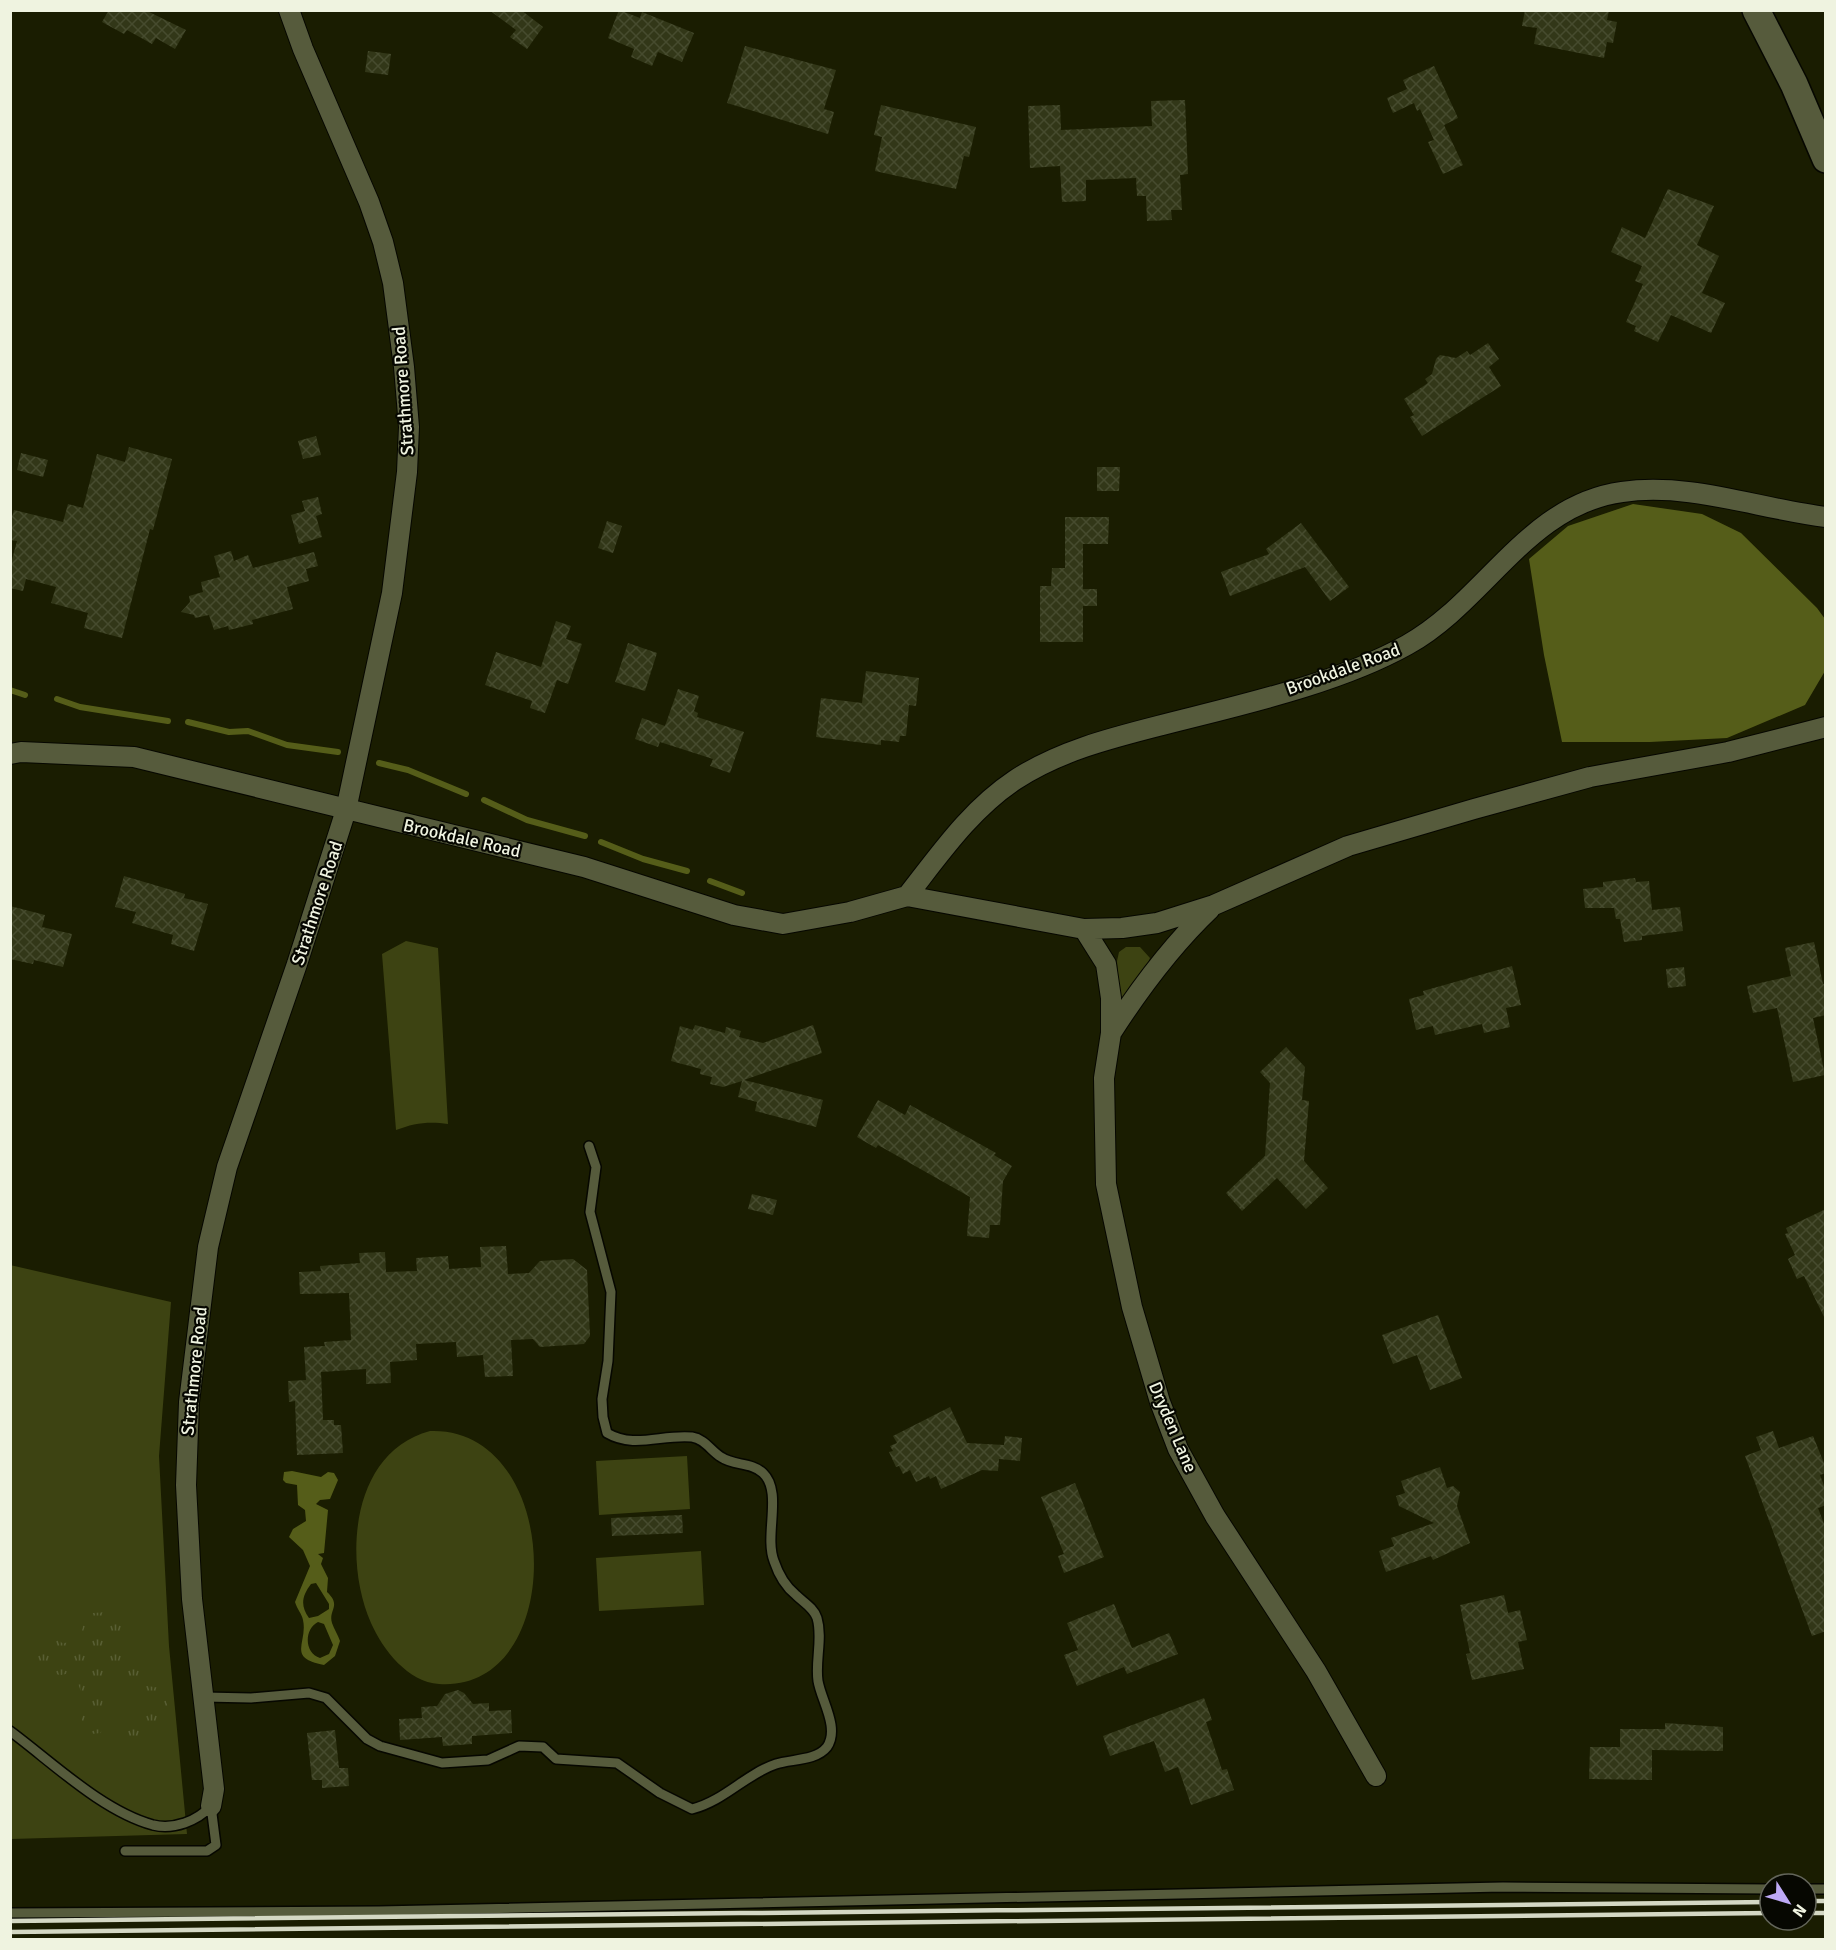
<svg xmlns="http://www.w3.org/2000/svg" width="1836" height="1950" viewBox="0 0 1836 1950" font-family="Signika,sans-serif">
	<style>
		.green { fill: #3d4312 }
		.park { fill: url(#park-tufts) }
		.water { fill: #555d19; fill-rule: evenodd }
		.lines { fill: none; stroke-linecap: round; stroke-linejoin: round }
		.stream { stroke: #555d19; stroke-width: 6 }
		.building { fill: url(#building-cross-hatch) }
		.lane-casing { stroke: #060700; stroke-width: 12 }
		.street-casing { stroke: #060700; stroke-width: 22 }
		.secondary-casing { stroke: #060700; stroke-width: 30 }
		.lane { stroke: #565b3c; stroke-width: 9 }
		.street { stroke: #565b3c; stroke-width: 20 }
		.secondary { stroke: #565b3c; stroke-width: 27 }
		.rail { stroke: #d4d8c4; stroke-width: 4.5 }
		.labels { text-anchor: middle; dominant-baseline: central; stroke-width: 4.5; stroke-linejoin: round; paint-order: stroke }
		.street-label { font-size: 18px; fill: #eff3e0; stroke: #060701 }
	</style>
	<defs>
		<pattern id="park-tufts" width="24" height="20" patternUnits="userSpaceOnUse" patternTransform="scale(1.5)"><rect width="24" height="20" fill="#3d4312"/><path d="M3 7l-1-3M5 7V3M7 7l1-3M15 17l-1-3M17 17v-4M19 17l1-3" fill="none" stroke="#595f34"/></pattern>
		<pattern id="building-cross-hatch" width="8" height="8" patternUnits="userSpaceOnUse" patternTransform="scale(1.5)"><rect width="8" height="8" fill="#323718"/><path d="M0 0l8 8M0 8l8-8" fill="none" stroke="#464b2e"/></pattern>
	</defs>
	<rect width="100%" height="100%" fill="#1a1d01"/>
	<path class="green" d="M406,941L438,948L448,1124C429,1121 414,1123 396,1130L382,954Z
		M1126,947H1140L1150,958L1147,966L1123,1000L1119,997L1117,961L1119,952Z
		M10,1265L171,1302L159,1456L169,1646L187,1834L11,1839Z
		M430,1431C564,1426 570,1693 439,1684C408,1682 383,1650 371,1623C343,1560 351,1452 430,1431Z
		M687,1456L690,1509L599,1515L596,1461Z
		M701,1551L704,1605L599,1611L596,1558Z"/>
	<path class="park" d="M117,1609L126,1613C130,1627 131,1635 122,1648L128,1663L144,1658L149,1667L144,1678L147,1686L161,1688L169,1709L139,1748L122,1747L118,1735L119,1725L137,1711L143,1698L134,1685L126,1686L118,1671L106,1661L102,1668L107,1682L103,1694L101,1733L90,1734L82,1727C82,1707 86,1688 70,1673L61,1675L41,1672L30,1652C36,1640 39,1637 53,1635L62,1643L80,1642L85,1615C96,1611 105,1614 117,1609Z"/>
	<path class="water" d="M1633,504L1702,514L1741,533L1817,608L1825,619V671L1805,705L1727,738L1650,742H1562L1544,655L1529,559L1568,526Z
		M292,1471L321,1477L328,1472L334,1473L338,1480L330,1499L320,1500L316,1504L328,1510L324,1553L318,1554L323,1558L321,1564L328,1578L327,1592C342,1606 328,1610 332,1623C334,1629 338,1635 340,1641L335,1656L324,1665C286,1658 308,1643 303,1620C302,1614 297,1609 295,1602L310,1566L303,1550L289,1537L293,1529L306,1521L305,1510L298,1505L297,1485L286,1483L283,1480L284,1472ZM316,1583L329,1604V1609L318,1616L309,1618C300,1605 302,1596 311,1584ZM318,1622L324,1624L333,1645L329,1654L320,1658C304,1653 304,1629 318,1622Z"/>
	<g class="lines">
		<path class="stream" d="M10,690L25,695
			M57,699L80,707L168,721
			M188,722L229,732L248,731L287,745L338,752
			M379,763L408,770L466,794
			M484,800L527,820L585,836
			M601,842L643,859L687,871
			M710,881L742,893"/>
	</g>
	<path class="building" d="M109,10H145L186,30L175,49L156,38L152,44L127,30L124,34L102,22Z
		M489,10H521L543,27L527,49L510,37L516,30Z
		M619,10L640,18L642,12L694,33L682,62L658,52L652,66L631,57L634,49L608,38Z
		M1525,10H1609L1607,20L1617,22L1613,43L1607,42L1604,58L1534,44L1537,28L1522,26Z
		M745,46L836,70L824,109L834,112L828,134L727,103Z
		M368,51L391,54L388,75L365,72Z
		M1434,66L1458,118L1444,125L1463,165L1443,174L1428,142L1434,140L1420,109L1417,111L1414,103L1393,113L1387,98L1407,89L1403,80Z
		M1185,100L1188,174L1180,175L1182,210H1171L1172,220L1147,221L1146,196H1137L1136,178L1086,180V201L1062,202L1060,166L1030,168L1028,106L1060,105L1061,130L1152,126L1151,101Z
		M881,105L976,127L969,157L964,156L956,189L875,171L882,137L874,135Z
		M1668,189L1714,206L1697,245L1719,256L1702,293L1725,303L1711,333L1671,315L1658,342L1634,331L1636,326L1626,322L1643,284L1635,281L1642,266L1611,252L1622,227L1645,238Z
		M1488,343L1499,359L1489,367L1501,386L1422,436L1410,417L1414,415L1404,399L1428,383L1425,379L1432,374L1436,359L1440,355L1456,358L1467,351L1470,355Z
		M316,436L321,455L303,459L298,441Z
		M129,447L172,459L153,530L150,529L122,638L84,628L88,613L51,603L56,587L26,579L23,591L10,588V567L17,541L10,540V523L14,510L63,522L68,504L83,508L97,454L125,462Z
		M21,453L48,460L43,477L17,470Z
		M1097,467H1120L1119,491H1097Z
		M318,497L322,514L316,516L322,537L299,544L291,515L305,511L302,501Z
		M1065,517H1109L1108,544H1083V589H1097V606H1083V642H1040V586H1051L1052,568H1065Z
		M607,521L622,526L613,553L598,548Z
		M1301,523L1349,587L1330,601L1305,567L1230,596L1221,572L1269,554L1266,549Z
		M231,551L234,561L248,555L253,568L314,552L318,566L306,569L309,581L287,587L293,609L252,620L253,624L229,630L228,626L214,630L209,615L195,618L194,615L181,612L190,602L189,596L203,592L201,582L220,577L214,556Z
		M556,621L571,626L566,639L582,644L568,684L557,680L545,713L530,708L532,701L485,685L496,652L541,667Z
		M628,643L657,653L645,691L615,682Z
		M866,671L919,678L916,706L909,705L906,736H900L899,742L881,740V745L816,737L821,698L862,703Z
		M678,689L699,696L694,711L698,713L697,717L744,732L730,773L710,766L713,759L660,742L658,747L635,739L642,718L665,726Z
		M124,876L185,894L184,898L208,904L194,951L171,944L173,935L132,923L136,912L115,907Z
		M1635,878L1636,882L1649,881L1652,910L1680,907L1683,931L1642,936V940L1624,942L1620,919H1616L1614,908H1585L1583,889L1603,887V882Z
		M10,906L45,915L42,927L72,934L63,967L34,960L33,964L10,959Z
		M1814,942L1823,984L1826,983V1015L1813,1018L1825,1075L1793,1082L1777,1008L1753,1013L1747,986L1791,976L1785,948Z
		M1512,966L1521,1005L1506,1008L1510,1027L1484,1033L1482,1024L1435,1035L1433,1026L1416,1030L1409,999L1424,995L1423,991Z
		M1684,967L1686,986L1668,988L1666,969Z
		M695,1025L725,1033L726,1027L741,1031L739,1037L763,1043L813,1025L822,1053L744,1080L823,1100L816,1127L755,1111L757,1102L738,1097L742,1081L723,1087L710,1084L712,1077L700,1074L701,1069L671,1061L680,1026L693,1030Z
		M1286,1047L1305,1067L1302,1100L1309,1101L1304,1161L1328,1188L1306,1209L1277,1178L1242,1211L1226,1193L1265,1156L1270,1083L1260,1072Z
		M878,1100L905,1115L910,1105L996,1153L994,1155L1012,1166L1003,1181L1000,1225H990L989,1238L967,1236L970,1197L878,1145L876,1148L857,1137Z
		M752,1194L777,1200L773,1215L748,1209Z
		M1826,1209V1321L1804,1276L1797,1279L1788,1259L1795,1255L1785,1234L1788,1233L1786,1228Z
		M506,1246L508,1274L529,1273L540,1261L573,1259L587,1270L590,1336L584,1344L540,1347L533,1339L511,1340L513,1376L485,1377L483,1355L457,1357L456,1342L416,1344L417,1360L390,1362L391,1383L366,1384V1369L321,1372L323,1420H334V1425H341L343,1453L297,1455L295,1401L289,1402L288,1381L306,1380L304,1347L325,1346L324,1342L351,1340L349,1293L300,1294L299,1272L321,1271L320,1266L360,1263L359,1253L385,1252L386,1272L417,1271L416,1258L448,1256L449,1269L481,1267L480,1247Z
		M1438,1315L1462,1378L1430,1390L1417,1355L1393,1364L1382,1335Z
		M950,1407L967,1443L1004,1445L1005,1436L1022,1438L1020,1461L999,1459L998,1471L982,1470L941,1489L936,1476L930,1479L929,1476L916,1482L910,1470L903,1474L899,1466L896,1467L889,1452L893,1451L890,1446L897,1443L893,1436Z
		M1773,1431L1779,1448L1813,1436L1826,1468V1473L1820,1475L1826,1491V1505L1818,1508L1826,1529V1631L1812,1636L1745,1456L1761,1450L1756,1437Z
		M1440,1467L1447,1488L1453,1486L1460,1492L1457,1506L1470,1543L1433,1560L1431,1556L1386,1572L1379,1551L1394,1546L1391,1538L1434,1523L1399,1506L1396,1496L1405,1493L1401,1481Z
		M1075,1483L1104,1557L1064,1573L1058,1556L1064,1554L1041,1497Z
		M682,1515L683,1533L612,1536L611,1518Z
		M1504,1595L1508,1613L1520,1610L1527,1640L1518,1642L1524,1669L1472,1680L1466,1654L1470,1653L1460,1605Z
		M1114,1604L1132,1648L1169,1633L1178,1654L1127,1674L1124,1667L1077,1686L1064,1655L1078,1650L1067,1623Z
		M458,1690L464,1693L473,1704L489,1703V1711L511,1710L512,1733L472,1736V1744L443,1746L442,1737L400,1740L399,1719L422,1718L421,1707L437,1706L445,1694Z
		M1204,1698L1212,1720L1206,1722L1222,1770L1227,1769L1234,1790L1191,1805L1178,1767L1165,1772L1154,1741L1110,1756L1103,1736Z
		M1665,1723L1723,1727V1751L1652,1750V1780L1589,1779L1590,1747H1620V1729H1665Z
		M335,1730L339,1768H348L349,1786L322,1788V1780H312L307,1733Z"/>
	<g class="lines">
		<g class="lane-casing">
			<path id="lane" d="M204,1697L251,1698L309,1693L326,1698L367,1739L380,1746L442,1763L488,1760L519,1746L543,1747L556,1759L617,1763L660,1793L692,1809C724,1801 746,1774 776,1764C791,1759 816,1761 827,1747C840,1728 821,1700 818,1681C815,1661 823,1638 817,1618C814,1608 803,1602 796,1595C786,1587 778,1573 774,1561C764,1535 783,1492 763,1473C751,1462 734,1466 721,1457C711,1451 705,1439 692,1437C662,1434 634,1449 607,1433L603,1417L602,1399L608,1361L611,1292L590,1212L596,1167L589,1146
				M10,1731C52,1762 102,1811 153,1825C174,1830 197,1821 211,1806
				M125,1851H207L216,1845L211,1806
				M1806,1889H1826
				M10,1913L379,1911L1503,1887L1770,1889"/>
		</g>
		<g class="street-casing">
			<path id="street" d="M10,754L21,752L134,757L584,867L734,915L783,924L850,912L907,896L1084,929L1122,928L1157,923L1214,905L1348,846L1474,809L1590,777L1728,752L1826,727
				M907,896C940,854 970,810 1015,780C1059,751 1111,738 1162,725C1240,705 1337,684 1407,645C1485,602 1527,505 1622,492C1690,482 1759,509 1826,517
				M1084,929L1106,964L1111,998V1033L1104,1078L1106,1184L1132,1307L1160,1402L1178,1449L1215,1516L1316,1671L1376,1776
				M1111,1033C1140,988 1171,946 1210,909
				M211,1806L214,1789L192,1599L186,1485L189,1402L208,1247L227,1167L297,964L346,810L392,593L407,472L409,427L404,367L393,283L383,242L369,202L303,49L289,10"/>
		</g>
		<g class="secondary-casing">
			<path id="secondary" d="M1756,10L1794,84L1826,159"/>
		</g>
		<use href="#lane" class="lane"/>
		<use href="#street" class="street"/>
		<use href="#secondary" class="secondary"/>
		<path class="rail" d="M1806,1901H1826
			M1806,1913H1826
			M10,1921L1770,1902
			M10,1932L1770,1913"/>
	</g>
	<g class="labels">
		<g class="street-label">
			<text transform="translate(403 391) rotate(-94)">Strathmore Road</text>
			<text transform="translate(1343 669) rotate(-20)">Brookdale Road</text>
			<text transform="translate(462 838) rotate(13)">Brookdale Road</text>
			<text transform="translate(317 903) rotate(-72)">Strathmore Road</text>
			<text transform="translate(194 1371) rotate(-84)">Strathmore Road</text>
			<text transform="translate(1173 1427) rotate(67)">Dryden Lane</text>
		</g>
	</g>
	<rect width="1836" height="1950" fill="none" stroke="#eff3e0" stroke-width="24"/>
	<g transform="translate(1788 1902) rotate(127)"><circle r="28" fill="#060701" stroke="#63655a" stroke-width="1.5"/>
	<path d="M0-4.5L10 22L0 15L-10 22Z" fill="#bda9f5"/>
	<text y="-9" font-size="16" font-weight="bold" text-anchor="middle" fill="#eff3e0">N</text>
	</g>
</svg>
